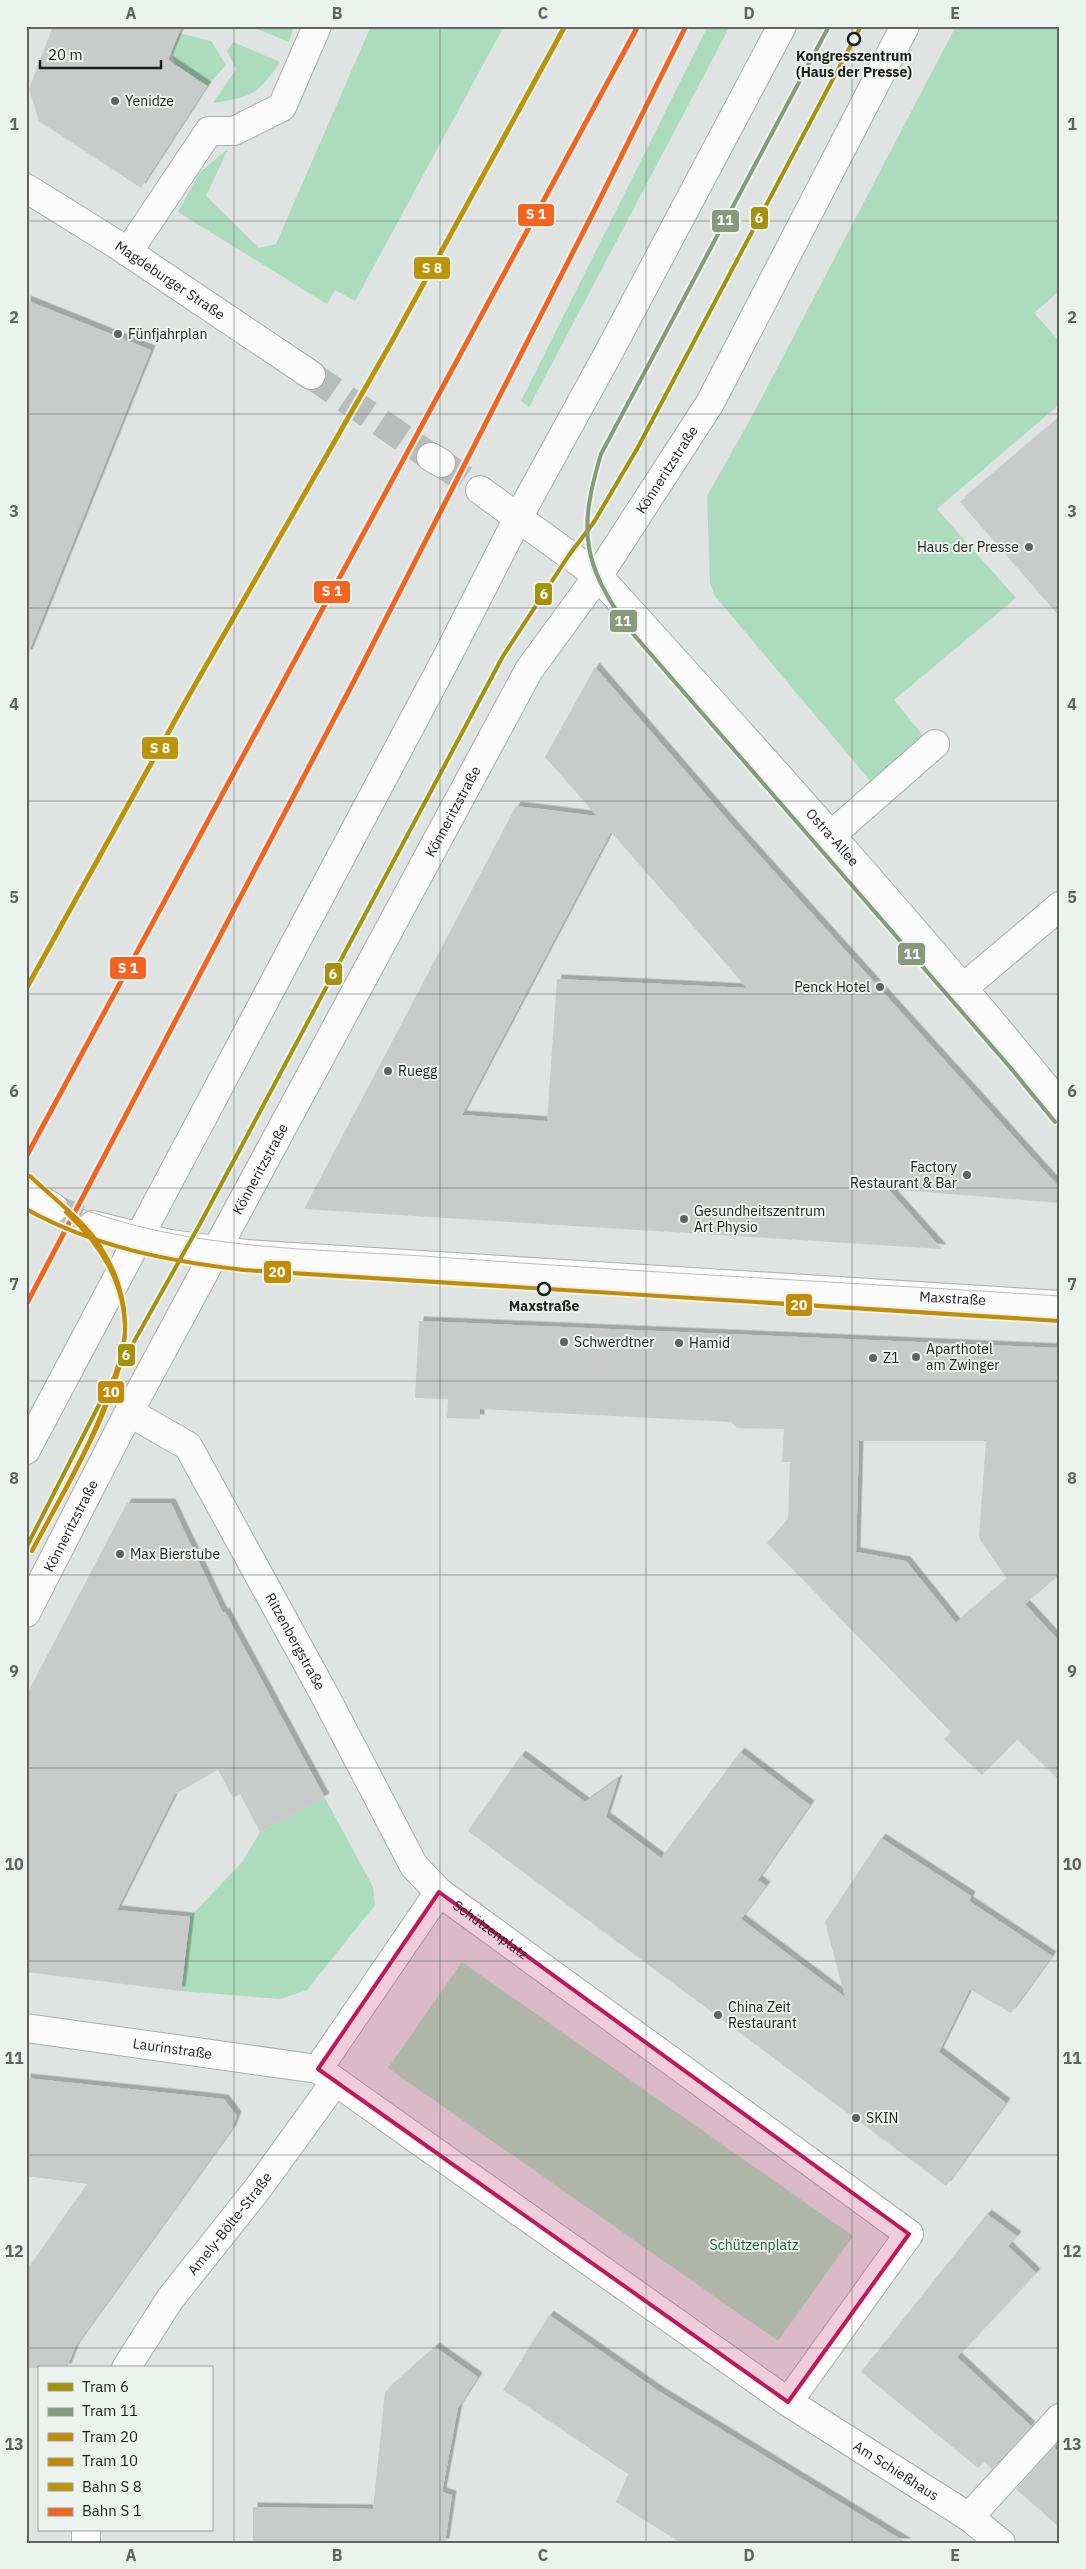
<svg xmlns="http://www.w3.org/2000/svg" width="1086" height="2569" viewBox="0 0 1086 2569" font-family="'IBM Plex Sans',sans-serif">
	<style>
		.green { fill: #acdcbd }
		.building { fill: #c8cbca; fill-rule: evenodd; filter: url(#shadow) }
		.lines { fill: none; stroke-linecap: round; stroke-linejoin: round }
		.minor-tunnel { stroke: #b8bcba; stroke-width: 28; stroke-dasharray: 28 14; stroke-linecap: butt }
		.major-tunnel { stroke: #b8bcba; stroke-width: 28; stroke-dasharray: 28 14; stroke-linecap: butt }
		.minor-casing { stroke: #aaadab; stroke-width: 30 }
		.major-casing { stroke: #aaadab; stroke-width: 30 }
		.minor { stroke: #fafbfa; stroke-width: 28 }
		.major { stroke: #fafbfa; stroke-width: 28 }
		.tram { stroke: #babcbb; stroke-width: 1 }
		.rail-1-casing { stroke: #ecf2ed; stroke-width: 9 }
		.rail-2-casing { stroke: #ecf2ed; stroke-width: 9 }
		.rail-1 { stroke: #bb9409; stroke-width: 5 }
		.rail-2 { stroke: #f36421; stroke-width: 5 }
		.tram-1-casing { stroke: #ecf2ed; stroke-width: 8 }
		.tram-2-casing { stroke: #ecf2ed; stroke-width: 8 }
		.tram-3-casing { stroke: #ecf2ed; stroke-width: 8 }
		.tram-4-casing { stroke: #ecf2ed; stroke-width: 8 }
		.tram-1 { stroke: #a4910c; stroke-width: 4 }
		.tram-2 { stroke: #889a7c; stroke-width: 4 }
		.tram-3 { stroke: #c28c07; stroke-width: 4 }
		.tram-4 { stroke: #c28c07; stroke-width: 4 }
		.marked { fill: #c2185b; fill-opacity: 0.2; stroke: #c2185b; stroke-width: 4; stroke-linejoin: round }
		.grid { fill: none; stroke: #606362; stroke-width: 1; stroke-opacity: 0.55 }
		.stop-dot { fill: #ecf2ed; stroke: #1c1e1d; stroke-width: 2.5 }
		.poi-dot { fill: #606362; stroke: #ecf2ed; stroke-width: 2 }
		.labels { text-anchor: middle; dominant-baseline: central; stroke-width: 4; stroke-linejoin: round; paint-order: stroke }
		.stop-label { font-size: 14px; font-weight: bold; fill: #1c1e1d; stroke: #ecf2ed }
		.poi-label { font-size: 14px; fill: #1c1e1d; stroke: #ecf2ed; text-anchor: start }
		.street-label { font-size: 14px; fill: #1c1e1d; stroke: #ecf2ed }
		.park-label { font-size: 14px; fill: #225f3b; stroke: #ecf2ed }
		.line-badge { stroke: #ecf2ed; stroke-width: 2 }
		.badge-label { font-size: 14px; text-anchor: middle; font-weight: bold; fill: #fff }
		.neatline { fill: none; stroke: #606362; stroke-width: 2 }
		.grid-label { font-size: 16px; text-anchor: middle; font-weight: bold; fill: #606362 }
	</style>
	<defs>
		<filter id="shadow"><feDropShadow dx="4.5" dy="-4.5" stdDeviation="0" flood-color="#0004"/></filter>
	</defs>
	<rect width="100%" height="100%" fill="#dfe3e1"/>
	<path class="green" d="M250,26H294L289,42Z
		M371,26H504L355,301L335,290L327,304L178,212L199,173L228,149L206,196L259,248L276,244Z
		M708,26H730L529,407L521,401Z
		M956,26H1060V290L1034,313L1060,342V404L937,509L1016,598L894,700L925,738L872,783L715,596L710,583L707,496L751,418Z
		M179,33L211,41L226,65L207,86L175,65L171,51Z
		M233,42L280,62C257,96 252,96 213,103L236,69L227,51Z
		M325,1798L373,1887L375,1905L307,1990L280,1999L181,1991L190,1917L243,1861L260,1832Z
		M462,1962L853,2236L778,2341L388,2068Z"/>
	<path class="building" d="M53,26H182L168,60L207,86L141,188L39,121L29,89Z
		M26,300L151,350L28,654H26Z
		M1060,417V617L960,502Z
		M595,667L733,826L1060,1188V1203L888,1189L942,1249L304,1209L516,806L597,816L545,757ZM611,832L747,988L557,979L547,1121L462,1115Z
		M419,1321L1060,1348V1574L1025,1604L1060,1642V1781L1017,1739L982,1775L944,1739L951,1732L767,1543L788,1519L790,1462H782L784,1429L737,1428L731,1422L480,1409V1419L447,1418L448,1399L415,1398ZM859,1441H986L979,1538L1007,1579L956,1623L906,1561L856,1552Z
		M127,1503H171L223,1613L225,1612L325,1798L260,1832L240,1794L233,1798L218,1770L175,1794L117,1910L190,1917L181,1991L26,1972V1696Z
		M740,1752L810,1805L758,1880L766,1886L741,1919L845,1997L825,1922L881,1838L971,1896L969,1901L1052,1956L1011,2013L970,1989L939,2052L1006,2103L946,2186L468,1831L521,1755L585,1802L618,1779L606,1817L661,1858Z
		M26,2078L224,2099L237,2116L232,2129L75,2347L67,2368H26V2271L87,2184L26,2176Z
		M987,2214L1017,2236L1008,2246L1036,2273L957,2357L1031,2426L992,2469L984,2462L978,2468L861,2372Z
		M549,2315L660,2392L907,2543H681L616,2502L628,2474L503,2390Z
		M435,2347L478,2377L458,2408L442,2492L452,2495L445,2543H253V2507L373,2509L385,2392Z
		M1054,2447L1060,2453V2528L1016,2489Z"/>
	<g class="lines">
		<path class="minor-tunnel" d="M54,1208L93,1225"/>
		<path class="major-tunnel" d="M311,375L431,457
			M441,463L480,490"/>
		<g class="minor-casing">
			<g id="minor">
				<path d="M128,252L209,131H234L282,107L317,26"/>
				<path id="s1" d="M598,576C755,749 912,923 1060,1105"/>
				<path d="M830,836L935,744"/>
				<path d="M962,989L1060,906"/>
				<path d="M31,1194L54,1208"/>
				<path id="s2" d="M93,1225L170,1244L246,1254L1060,1305"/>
				<path id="s3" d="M129,1412L188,1446L323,1692L414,1866L439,1892L909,2234L788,2402"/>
				<path id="s4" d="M26,2028L318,2069L788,2402L969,2517L1001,2543"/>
				<path d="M318,2069L439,1892"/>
				<path id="s5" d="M126,2368L170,2299L259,2187L335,2082"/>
				<path d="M969,2517L1060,2418"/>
				<path d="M86,2543V2530"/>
			</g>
		</g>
		<g class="major-casing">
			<g id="major">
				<path id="s6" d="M26,188L116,244L311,375"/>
				<path d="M431,457L441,463"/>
				<path d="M480,490L598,576"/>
				<path d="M26,1450L446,659L519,516L609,352L782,26"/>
				<path id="s7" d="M26,1613L129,1412L529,670L602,570L710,403L905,26"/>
			</g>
		</g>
		<use href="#minor" class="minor"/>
		<use href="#major" class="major"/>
		<path class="tram" d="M26,1179C40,1187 53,1197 67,1203C188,1253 323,1248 451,1258C654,1273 857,1283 1060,1296"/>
		<g class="rail-1-casing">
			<path id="rail-1" d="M26,989L188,697L391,343L565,26"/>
		</g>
		<g class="rail-2-casing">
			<path id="rail-2" d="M26,1157L638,26
				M26,1305L354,681L594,211L686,26"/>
		</g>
		<use href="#rail-1" class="rail-1"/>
		<use href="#rail-2" class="rail-2"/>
		<g class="tram-1-casing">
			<path id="tram-1" d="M26,1548L103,1397L201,1222L503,656L569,555L594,522L637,449L861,26"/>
		</g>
		<g class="tram-2-casing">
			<path id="tram-2" d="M829,26L601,454C578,531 582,562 628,628L1009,1066L1055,1122"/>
		</g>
		<g class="tram-3-casing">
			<path id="tram-3" d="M26,1209C95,1247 167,1261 244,1270L1060,1321
				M32,1551C64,1490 102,1429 119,1361C121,1351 125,1341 125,1331C125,1282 100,1244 66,1212"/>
		</g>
		<g class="tram-4-casing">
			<path id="tram-4" d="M30,1176C54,1199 82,1219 100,1246C114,1268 124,1295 125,1321C129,1388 63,1492 32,1551"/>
		</g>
		<use href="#tram-1" class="tram-1"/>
		<use href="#tram-2" class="tram-2"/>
		<use href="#tram-3" class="tram-3"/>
		<use href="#tram-4" class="tram-4"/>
	</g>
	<path class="marked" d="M439,1892L909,2234L788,2402L318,2069Z"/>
	<path class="grid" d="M234,26V2543M440,26V2543M646,26V2543M852,26V2543M26,221H1060M26,414H1060M26,608H1060M26,801H1060M26,994H1060M26,1188H1060M26,1381H1060M26,1575H1060M26,1768H1060M26,1961H1060M26,2155H1060M26,2348H1060"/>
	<g class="stop-dot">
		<circle cx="854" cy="39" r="6"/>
		<circle cx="544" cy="1289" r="6"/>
	</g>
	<g class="poi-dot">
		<circle cx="115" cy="101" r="5"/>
		<circle cx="118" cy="334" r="5"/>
		<circle cx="1029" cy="547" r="5"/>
		<circle cx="880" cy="987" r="5"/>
		<circle cx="388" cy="1071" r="5"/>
		<circle cx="967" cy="1175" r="5"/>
		<circle cx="684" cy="1219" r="5"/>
		<circle cx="564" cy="1342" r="5"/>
		<circle cx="679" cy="1343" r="5"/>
		<circle cx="916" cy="1357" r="5"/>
		<circle cx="873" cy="1358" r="5"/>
		<circle cx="120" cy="1554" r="5"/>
		<circle cx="718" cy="2015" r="5"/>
		<circle cx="856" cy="2118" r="5"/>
	</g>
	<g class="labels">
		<g class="stop-label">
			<text x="854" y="56">Kongresszentrum<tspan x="854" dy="16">(Haus der Presse)</tspan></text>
			<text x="544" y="1306">Maxstraße</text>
		</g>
		<g class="poi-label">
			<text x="125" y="101">Yenidze</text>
			<text x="128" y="334">Fünfjahrplan</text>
			<text x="1019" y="547" text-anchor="end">Haus der Presse</text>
			<text x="870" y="987" text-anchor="end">Penck Hotel</text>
			<text x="398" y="1071">Ruegg</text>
			<text x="957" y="1167" text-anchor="end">Factory<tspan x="957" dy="16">Restaurant &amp; Bar</tspan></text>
			<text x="694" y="1211">Gesundheitszentrum<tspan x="694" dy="16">Art Physio</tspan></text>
			<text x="574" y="1342">Schwerdtner</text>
			<text x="689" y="1343">Hamid</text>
			<text x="926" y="1349">Aparthotel<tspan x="926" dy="16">am Zwinger</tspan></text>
			<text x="883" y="1358">Z1</text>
			<text x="130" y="1554">Max Bierstube</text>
			<text x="728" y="2007">China Zeit<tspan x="728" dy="16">Restaurant</tspan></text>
			<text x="866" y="2118">SKIN</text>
		</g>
		<g class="street-label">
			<text stroke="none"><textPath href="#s6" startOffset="171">Magdeburger Straße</textPath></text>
			<text stroke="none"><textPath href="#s7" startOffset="1312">Könneritzstraße</textPath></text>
			<text stroke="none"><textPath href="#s7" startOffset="908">Könneritzstraße</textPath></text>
			<text stroke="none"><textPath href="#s1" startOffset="351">Ostra-Allee</textPath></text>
			<text stroke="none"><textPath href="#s7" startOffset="502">Könneritzstraße</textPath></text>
			<text stroke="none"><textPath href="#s2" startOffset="864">Maxstraße</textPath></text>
			<text stroke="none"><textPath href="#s7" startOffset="98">Könneritzstraße</textPath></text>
			<text stroke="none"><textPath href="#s3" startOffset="291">Ritzenbergstraße</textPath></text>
			<text stroke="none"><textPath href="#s3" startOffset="645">Schützenplatz</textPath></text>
			<text stroke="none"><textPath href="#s4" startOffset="148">Laurinstraße</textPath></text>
			<text stroke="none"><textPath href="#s5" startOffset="178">Amely-Bölte-Straße</textPath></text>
			<text stroke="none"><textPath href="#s4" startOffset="999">Am Schießhaus</textPath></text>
		</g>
		<g class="park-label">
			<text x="754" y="2245">Schützenplatz</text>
		</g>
	</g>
	<g class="line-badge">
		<rect x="517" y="203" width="38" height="24" rx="5" fill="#f36421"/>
		<rect x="750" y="206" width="19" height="24" rx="5" fill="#a4910c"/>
		<rect x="711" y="209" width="29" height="24" rx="5" fill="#889a7c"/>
		<rect x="413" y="256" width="38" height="24" rx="5" fill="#bb9409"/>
		<rect x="313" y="580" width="38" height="24" rx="5" fill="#f36421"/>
		<rect x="534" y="582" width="19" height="24" rx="5" fill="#a4910c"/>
		<rect x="609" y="609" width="29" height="24" rx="5" fill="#889a7c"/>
		<rect x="141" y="736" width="38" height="24" rx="5" fill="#bb9409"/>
		<rect x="897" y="942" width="29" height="24" rx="5" fill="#889a7c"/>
		<rect x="109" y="956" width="38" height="24" rx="5" fill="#f36421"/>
		<rect x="324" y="962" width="19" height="24" rx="5" fill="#a4910c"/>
		<rect x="263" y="1260" width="29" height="24" rx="5" fill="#c28c07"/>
		<rect x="785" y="1293" width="28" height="24" rx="5" fill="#c28c07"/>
		<rect x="117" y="1343" width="19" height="24" rx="5" fill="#a4910c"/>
		<rect x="97" y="1380" width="28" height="24" rx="5" fill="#c28c07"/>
	</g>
	<g class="badge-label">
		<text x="536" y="219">S 1</text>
		<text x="759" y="223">6</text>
		<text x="725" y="225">11</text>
		<text x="432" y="273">S 8</text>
		<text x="332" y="596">S 1</text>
		<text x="544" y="599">6</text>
		<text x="623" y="626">11</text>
		<text x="160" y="753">S 8</text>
		<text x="912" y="959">11</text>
		<text x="128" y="973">S 1</text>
		<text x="333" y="979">6</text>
		<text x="277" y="1277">20</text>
		<text x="799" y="1310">20</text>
		<text x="126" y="1360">6</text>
		<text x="111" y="1397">10</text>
	</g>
	<rect width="1086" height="2569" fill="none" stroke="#ecf2ed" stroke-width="55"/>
	<rect x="38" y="2366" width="175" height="165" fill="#ecf2ed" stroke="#999d9a"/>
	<rect x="48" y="2383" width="25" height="8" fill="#a4910c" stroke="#999d9a"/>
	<text x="82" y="2392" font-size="15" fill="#1c1e1d">Tram 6</text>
	<rect x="48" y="2408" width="25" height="8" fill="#889a7c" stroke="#999d9a"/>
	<text x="82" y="2416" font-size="15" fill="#1c1e1d">Tram 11</text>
	<rect x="48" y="2433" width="25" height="8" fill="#c28c07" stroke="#999d9a"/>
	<text x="82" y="2442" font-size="15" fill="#1c1e1d">Tram 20</text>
	<rect x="48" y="2458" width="25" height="8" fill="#c28c07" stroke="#999d9a"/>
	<text x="82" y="2466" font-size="15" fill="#1c1e1d">Tram 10</text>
	<rect x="48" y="2483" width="25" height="8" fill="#bb9409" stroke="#999d9a"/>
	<text x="82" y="2492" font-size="15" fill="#1c1e1d">Bahn S 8</text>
	<rect x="48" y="2508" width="25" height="8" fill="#f36421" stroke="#999d9a"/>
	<text x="82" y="2516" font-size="15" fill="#1c1e1d">Bahn S 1</text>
	<path d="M40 60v8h121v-8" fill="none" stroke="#1c1e1d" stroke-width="2.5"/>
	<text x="48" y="60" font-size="15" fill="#1c1e1d" stroke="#ecf2ed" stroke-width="4" paint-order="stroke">20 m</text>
	<rect x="28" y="28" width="1030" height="2514" class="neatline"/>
	<g class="grid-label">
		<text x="131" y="19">A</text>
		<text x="337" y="19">B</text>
		<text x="543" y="19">C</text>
		<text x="749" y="19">D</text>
		<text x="955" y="19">E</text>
		<text x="14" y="130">1</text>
		<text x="1072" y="130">1</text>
		<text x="14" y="323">2</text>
		<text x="1072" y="323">2</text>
		<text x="14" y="517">3</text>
		<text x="1072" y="517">3</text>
		<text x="14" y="710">4</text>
		<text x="1072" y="710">4</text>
		<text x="14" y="903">5</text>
		<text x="1072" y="903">5</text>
		<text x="14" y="1097">6</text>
		<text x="1072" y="1097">6</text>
		<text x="14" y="1290">7</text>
		<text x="1072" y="1290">7</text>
		<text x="14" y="1484">8</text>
		<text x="1072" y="1484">8</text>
		<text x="14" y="1677">9</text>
		<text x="1072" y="1677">9</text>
		<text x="14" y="1870">10</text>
		<text x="1072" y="1870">10</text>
		<text x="14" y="2064">11</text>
		<text x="1072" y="2064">11</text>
		<text x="14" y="2257">12</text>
		<text x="1072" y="2257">12</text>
		<text x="14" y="2450">13</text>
		<text x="1072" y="2450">13</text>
		<text x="131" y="2561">A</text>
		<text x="337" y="2561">B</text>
		<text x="543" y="2561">C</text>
		<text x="749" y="2561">D</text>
		<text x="955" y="2561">E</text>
	</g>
</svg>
